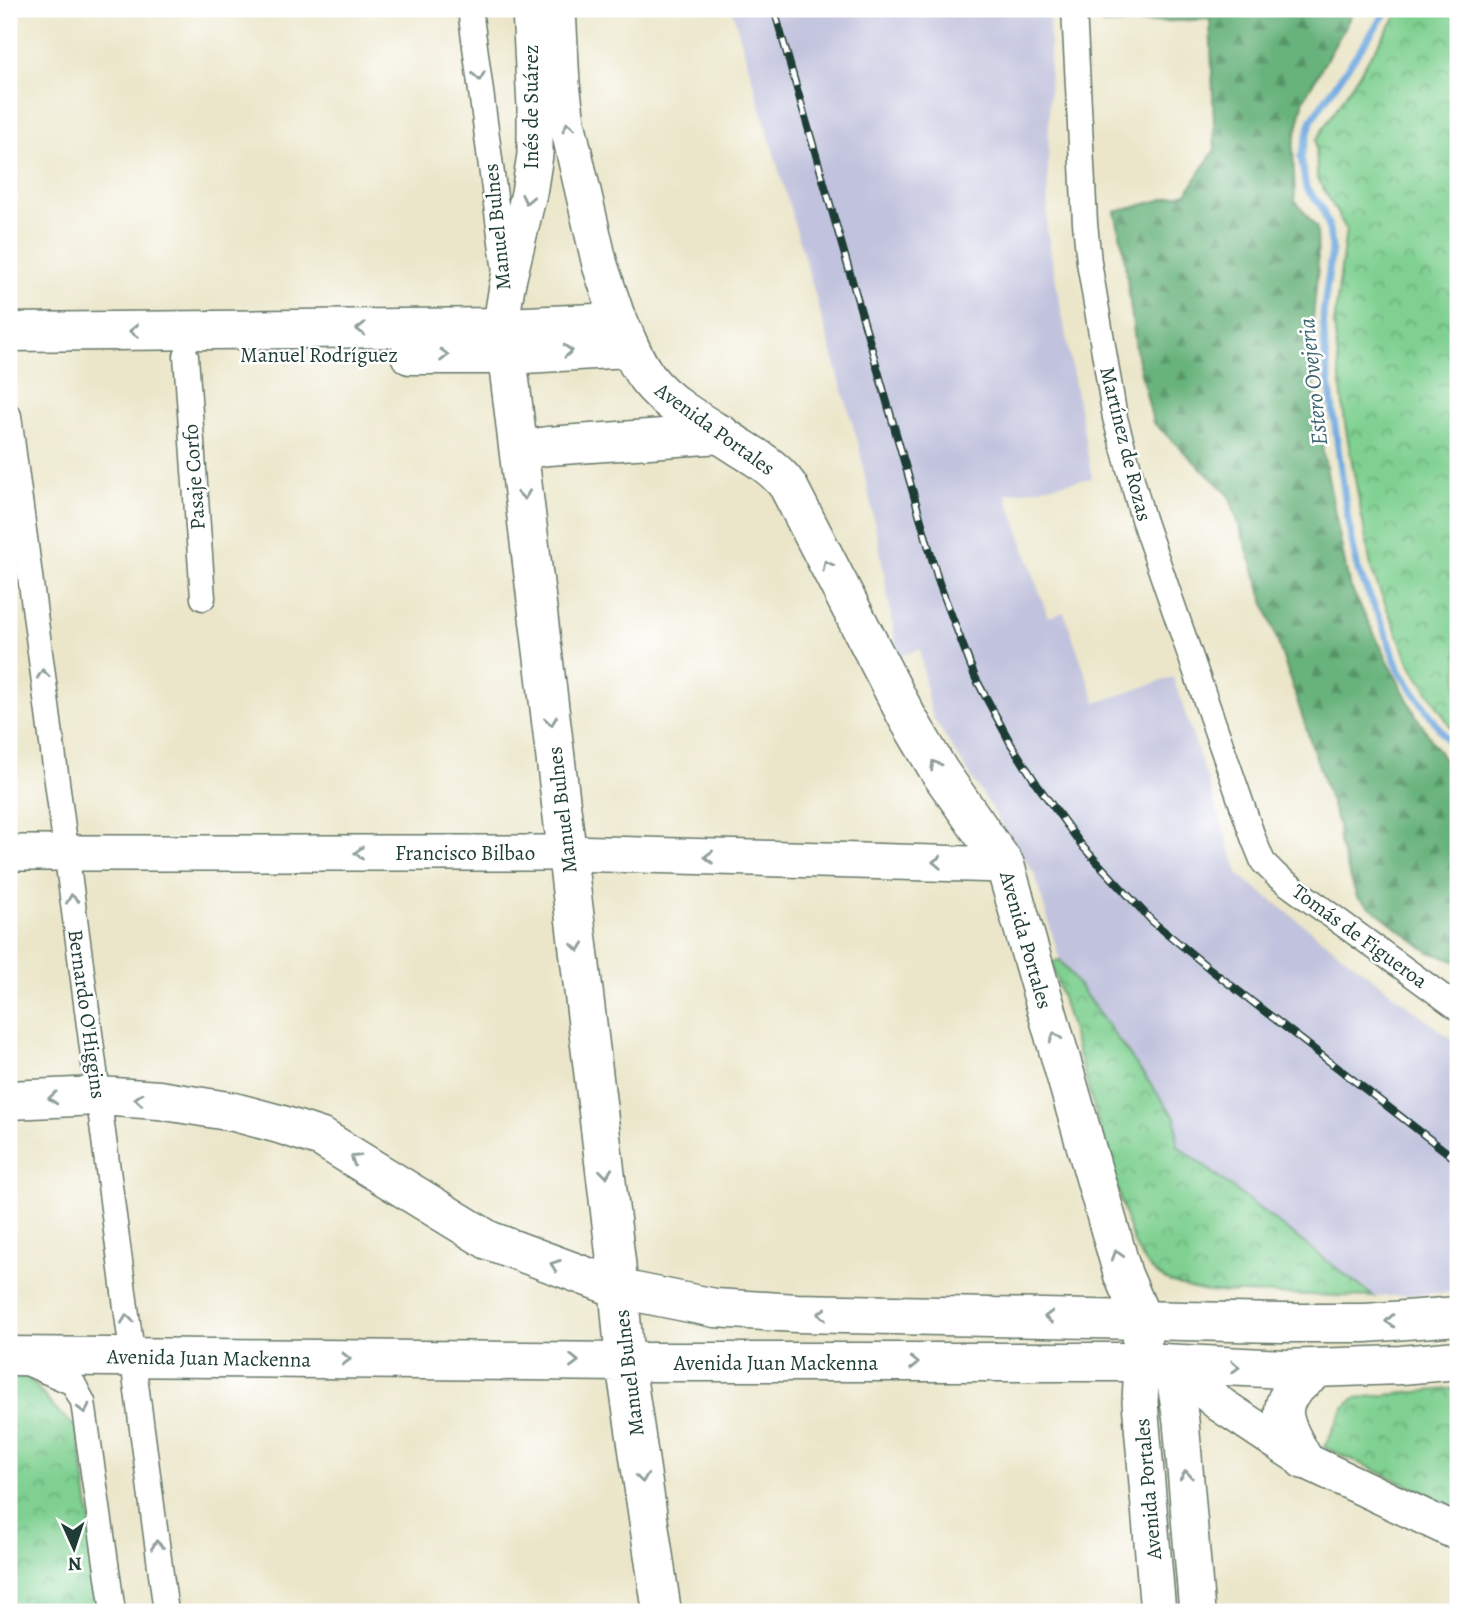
<svg xmlns="http://www.w3.org/2000/svg" width="1467" height="1621" viewBox="0 0 1467 1621" font-family="Alegreya,serif">
	<style>
		.railway { fill: #c1c2dd }
		.forest { fill: url(#forest-firs); stroke: #437858; stroke-width: 2 }
		.park { fill: url(#park-crowns); stroke: #4f8662; stroke-width: 2 }
		.lines { fill: none; stroke-linecap: round; stroke-linejoin: round }
		.stream { stroke: #6fa9df; stroke-width: 7 }
		.street-casing { stroke: #667868; stroke-width: 27 }
		.secondary-casing { stroke: #667868; stroke-width: 38 }
		.primary-casing { stroke: #667868; stroke-width: 41 }
		.street { stroke: #fff; stroke-width: 24 }
		.secondary { stroke: #fff; stroke-width: 35 }
		.primary { stroke: #fff; stroke-width: 38 }
		.rail-casing { stroke: #1f3d34; stroke-width: 8 }
		.rail { stroke: #fff; stroke-width: 5; stroke-dasharray: 16; stroke-linecap: butt }
		.oneway { stroke: #8f9e9a }
		.labels { text-anchor: middle; dominant-baseline: central; stroke-width: 5; stroke-linejoin: round; paint-order: stroke }
		.street-label { font-size: 21px; fill: #1f3d34; stroke: #fff }
		.water-label { font-size: 23px; font-style: italic; fill: #3b6370; stroke: #fff }
	</style>
	<defs>
		<pattern id="forest-firs" width="22" height="20" patternUnits="userSpaceOnUse" patternTransform="scale(1.75)"><rect width="22" height="20" fill="#67b27b"/><path d="M5 1l3.5 6h-7zM16 11l3.5 6h-7z" fill="#549266"/></pattern>
		<pattern id="park-crowns" width="20" height="18" patternUnits="userSpaceOnUse" patternTransform="scale(1.75)"><rect width="20" height="18" fill="#7fd091"/><path d="M2 6a3 3 0 1 1 6 0M12 15a3 3 0 1 1 6 0" fill="none" stroke="#67aa77"/></pattern>
	</defs>
	<rect width="100%" height="100%" fill="#fff"/>
	<filter id="ink" filterUnits="userSpaceOnUse"><feTurbulence type="fractalNoise" baseFrequency=".0143" numOctaves="2"/><feDisplacementMap in="SourceGraphic" scale="14" xChannelSelector="R" yChannelSelector="G"/><feConvolveMatrix kernelMatrix="1 2 1 2 8 2 1 2 1" color-interpolation-filters="sRGB"/></filter>
	<filter id="wash" filterUnits="userSpaceOnUse"><feTurbulence type="fractalNoise" baseFrequency=".00686" numOctaves="4" result="noise"/><feDisplacementMap in="SourceGraphic" scale="28" xChannelSelector="R" yChannelSelector="G"/><feGaussianBlur stdDeviation="1.57" result="paint"/><feColorMatrix in="noise" values="0 0 0 0 0 0 0 0 0 0 0 0 0 0 0 0 0 1.4 0 .05"/><feComposite in="paint" operator="in"/></filter>
	<g filter="url(#wash)">
		<rect width="100%" height="100%" fill="#ebe6c9"/>
		<path class="railway" d="M732,9H1049L1050,56L1047,232L1092,478L1006,494L1048,617L1064,612L1096,703L1173,677L1239,875L1458,1044V1292L1374,1297L1178,1146L1176,1119L1060,960L1035,875L933,718L927,696L920,649L898,657L881,556L859,446Z"/>
		<path class="forest" d="M1102,9H1355L1304,99L1293,147L1295,200L1317,228L1318,267L1310,350L1323,452L1349,584L1415,714L1458,782V962L1429,952L1357,897L1339,843L1338,824L1229,495L1153,422L1137,357L1123,247L1115,212L1187,193L1215,149L1210,19L1102,25Z"/>
		<path class="park" d="M1401,9H1458V738L1409,662L1372,572L1345,424L1334,324L1346,229L1317,177L1316,140Z
			M1060,960L1176,1119L1178,1146L1374,1297L1208,1292C1166,1285 1147,1276 1131,1236L1052,963Z
			M9,1367H20L54,1408L78,1429L103,1612H9Z
			M1458,1388V1508L1324,1447L1344,1408L1355,1398Z"/>
		<g class="lines">
			<path class="stream" d="M1388,9L1312,119L1301,157L1306,188L1321,206L1328,224L1332,248L1323,315L1325,353L1348,521L1358,570L1383,626L1399,670L1458,755"/>
		</g>
	</g>
	<g filter="url(#ink)">
		<g class="lines">
			<g class="street-casing">
				<path id="street" d="M470,9L505,272
					M1074,9L1085,223L1089,262L1115,418L1143,519L1254,840L1263,862L1277,876L1458,1008
					M186,356L203,598
					M9,416L166,1612
					M27,1363L73,1383L83,1402L113,1612"/>
			</g>
			<g class="secondary-casing">
				<path id="secondary" d="M558,9L562,84L567,122L600,265L619,322
					M507,355L502,317L507,286L529,193L535,155V107L530,9
					M9,853H567L1005,865
					M1142,1362L1140,1402L1158,1612
					M1172,1364L1221,1405L1304,1460L1458,1533
					M1172,1364L1181,1421L1197,1612"/>
			</g>
			<g class="primary-casing">
				<path id="primary" d="M9,332L503,327L619,322C627,341 635,362 648,379C671,408 708,426 738,446C757,458 775,468 788,486L907,717L939,771L1005,865L1123,1275L1142,1319V1362
					M410,355H507L629,348
					M507,355L616,1261L625,1362L662,1612
					M519,450L548,446L721,434
					M9,1100L98,1096L159,1100L234,1112L279,1124L322,1138L488,1240L620,1289L715,1308L797,1313L1281,1323H1366L1458,1316
					M9,1356L625,1362H1142L1285,1369L1401,1365L1458,1360
					M1304,1460C1277,1413 1273,1401 1319,1368"/>
			</g>
			<use href="#street" class="street"/>
			<use href="#secondary" class="secondary"/>
			<use href="#primary" class="primary"/>
			<g class="rail-casing">
				<path id="rail" d="M774,9L939,583L975,677L1011,744L1038,786L1083,847L1152,921L1210,969L1458,1161"/>
			</g>
			<use href="#rail" class="rail"/>
		</g>
		<defs><path id="oneway-chevron" d="M-2-3.5L2.5 0L-2 3.5" fill="none" stroke-width="1.6" stroke-linecap="round" stroke-linejoin="round" transform="scale(1.75)"/></defs>
		<g class="oneway">
			<use href="#oneway-chevron" transform="translate(479 76) rotate(82)"/>
			<use href="#oneway-chevron" transform="translate(568 127) rotate(-101)"/>
			<use href="#oneway-chevron" transform="translate(527 199) rotate(102)"/>
			<use href="#oneway-chevron" transform="translate(361 329) rotate(179)"/>
			<use href="#oneway-chevron" transform="translate(134 331) rotate(179)"/>
			<use href="#oneway-chevron" transform="translate(568 351) rotate(-3)"/>
			<use href="#oneway-chevron" transform="translate(444 355)"/>
			<use href="#oneway-chevron" transform="translate(524 495) rotate(83)"/>
			<use href="#oneway-chevron" transform="translate(827 565) rotate(-118)"/>
			<use href="#oneway-chevron" transform="translate(43 674) rotate(-97)"/>
			<use href="#oneway-chevron" transform="translate(551 721) rotate(83)"/>
			<use href="#oneway-chevron" transform="translate(935 765) rotate(-121)"/>
			<use href="#oneway-chevron" transform="translate(359 853) rotate(-180)"/>
			<use href="#oneway-chevron" transform="translate(709 857) rotate(-179)"/>
			<use href="#oneway-chevron" transform="translate(937 862) rotate(-178)"/>
			<use href="#oneway-chevron" transform="translate(72 899) rotate(-98)"/>
			<use href="#oneway-chevron" transform="translate(578 947) rotate(83)"/>
			<use href="#oneway-chevron" transform="translate(1055 1037) rotate(-106)"/>
			<use href="#oneway-chevron" transform="translate(53 1098) rotate(177)"/>
			<use href="#oneway-chevron" transform="translate(139 1099) rotate(-175)"/>
			<use href="#oneway-chevron" transform="translate(355 1159) rotate(-148)"/>
			<use href="#oneway-chevron" transform="translate(606 1173) rotate(83)"/>
			<use href="#oneway-chevron" transform="translate(1117 1255) rotate(-107)"/>
			<use href="#oneway-chevron" transform="translate(555 1265) rotate(-160)"/>
			<use href="#oneway-chevron" transform="translate(822 1314) rotate(-179)"/>
			<use href="#oneway-chevron" transform="translate(1049 1317) rotate(-179)"/>
			<use href="#oneway-chevron" transform="translate(127 1319) rotate(-97)"/>
			<use href="#oneway-chevron" transform="translate(1390 1321) rotate(176)"/>
			<use href="#oneway-chevron" transform="translate(346 1359) rotate(1)"/>
			<use href="#oneway-chevron" transform="translate(574 1361) rotate(1)"/>
			<use href="#oneway-chevron" transform="translate(914 1363)"/>
			<use href="#oneway-chevron" transform="translate(1235 1367) rotate(2)"/>
			<use href="#oneway-chevron" transform="translate(84 1409) rotate(75)"/>
			<use href="#oneway-chevron" transform="translate(1186 1475) rotate(-95)"/>
			<use href="#oneway-chevron" transform="translate(642 1478) rotate(82)"/>
			<use href="#oneway-chevron" transform="translate(157 1545) rotate(-97)"/>
		</g>
	</g>
	<g class="labels">
		<g class="street-label">
			<text transform="translate(531 107) rotate(-90)">Inés de Suárez</text>
			<text transform="translate(497 227) rotate(-96)">Manuel Bulnes</text>
			<text x="319" y="355">Manuel Rodríguez</text>
			<text transform="translate(715 429) rotate(36)">Avenida Portales</text>
			<text transform="translate(1126 444) rotate(76)">Martínez de Rozas</text>
			<text transform="translate(194 477) rotate(-94)">Pasaje Corfo</text>
			<text transform="translate(562 810) rotate(-97)">Manuel Bulnes</text>
			<text x="465" y="853">Francisco Bilbao</text>
			<text transform="translate(1360 936) rotate(36)">Tomás de Figueroa</text>
			<text transform="translate(1026 940) rotate(74)">Avenida Portales</text>
			<text transform="translate(87 1014) rotate(82)">Bernardo O'Higgins</text>
			<text transform="translate(209 1358) rotate(1)">Avenida Juan Mackenna</text>
			<text x="776" y="1363">Avenida Juan Mackenna</text>
			<text transform="translate(629 1373) rotate(-97)">Manuel Bulnes</text>
			<text transform="translate(1148 1489) rotate(-95)">Avenida Portales</text>
		</g>
		<g class="water-label">
			<text transform="translate(1313 382) rotate(-96)">Estero Ovejeria</text>
		</g>
	</g>
	<rect width="1467" height="1621" fill="none" stroke="#fff" stroke-width="35"/>
	<g transform="translate(74 1548) rotate(177)" stroke="#ffffff" stroke-width="5" paint-order="stroke">
	<path d="M0-5L12 26L0 18L-12 26Z" fill="#1f3d34"/>
	<text y="-10" font-size="19" font-weight="bold" text-anchor="middle" fill="#1f3d34">N</text>
	</g>
</svg>
